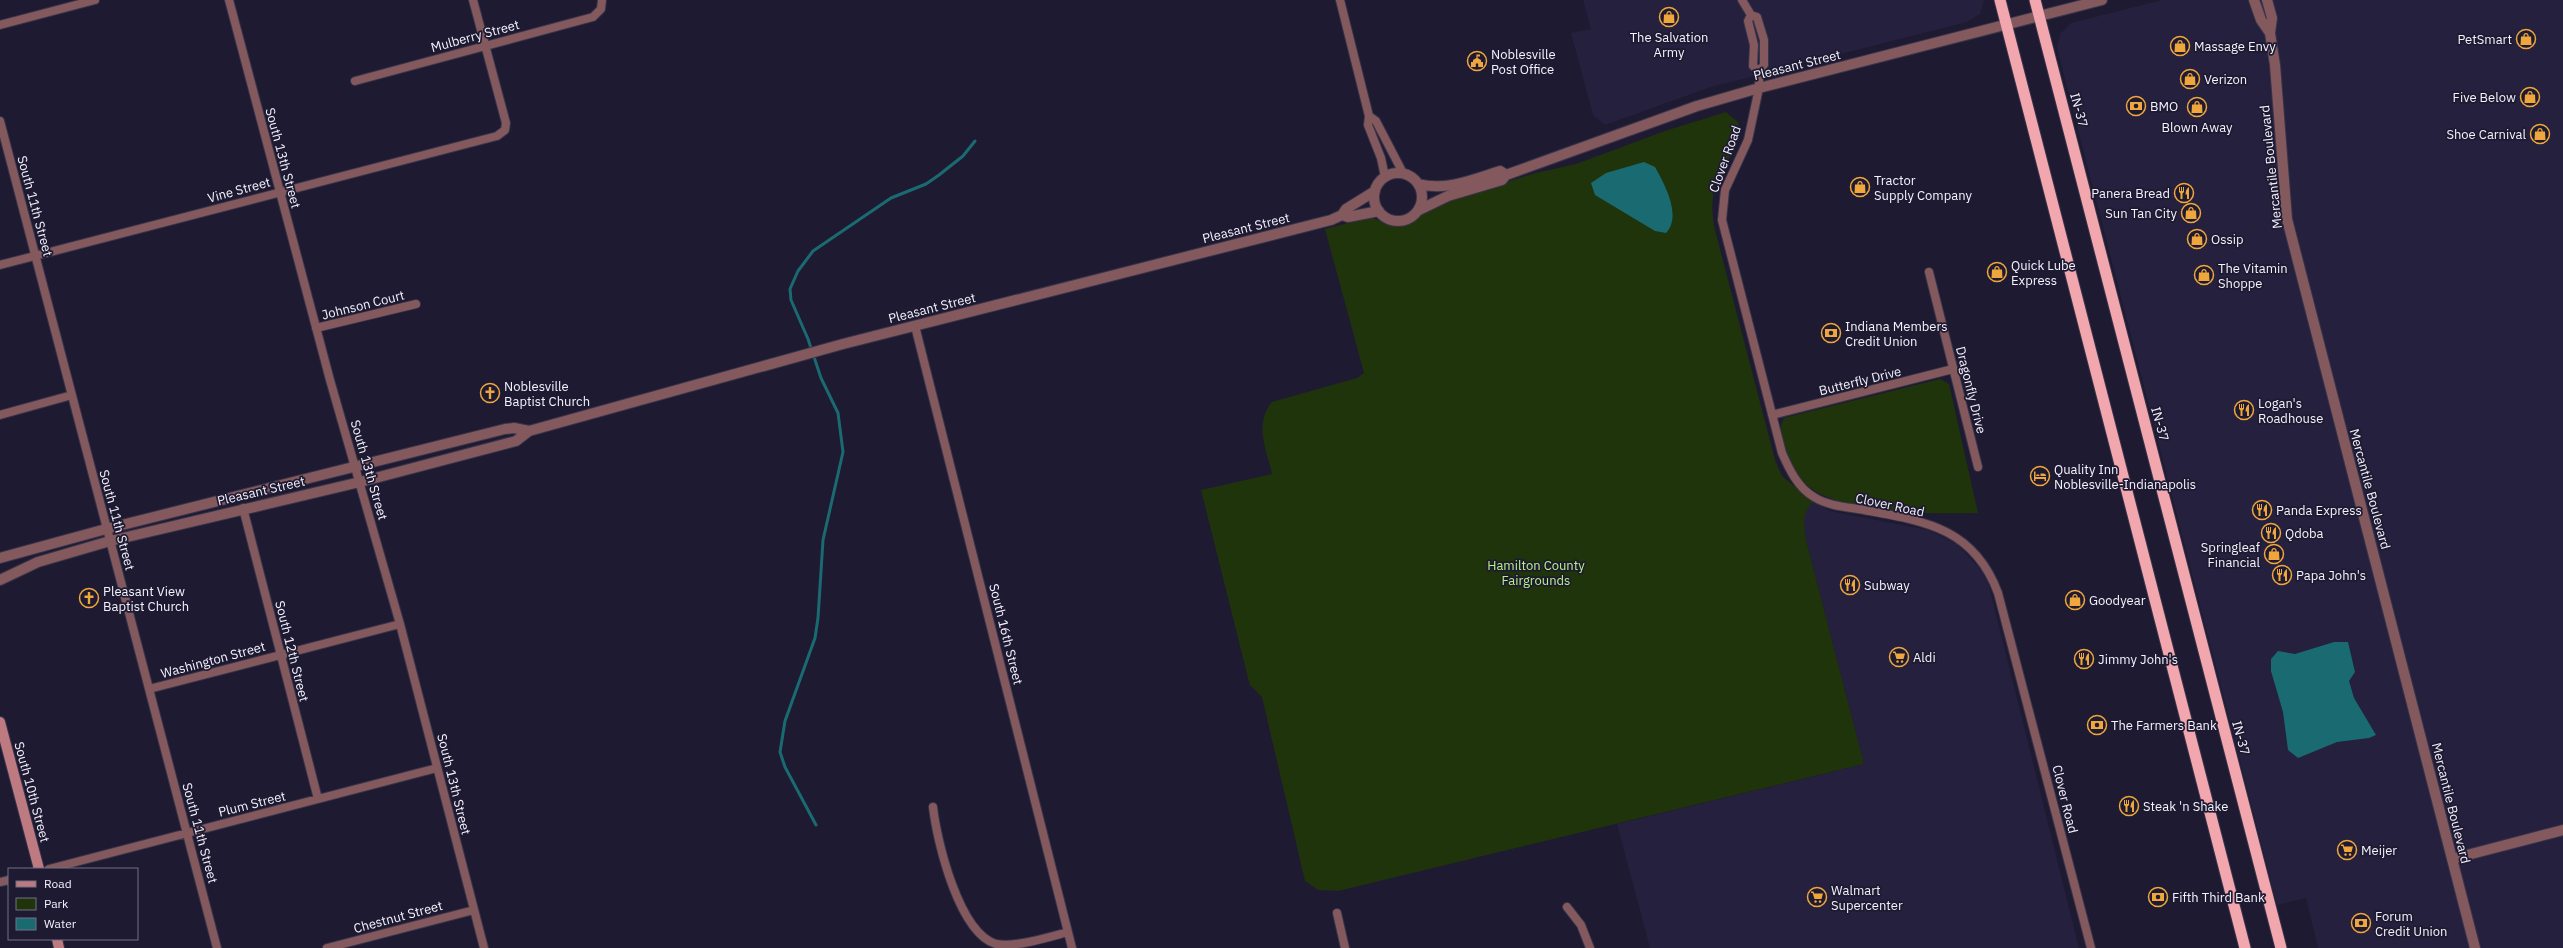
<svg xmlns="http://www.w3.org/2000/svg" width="2563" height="948" viewBox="0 0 2563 948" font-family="'IBM Plex Sans',sans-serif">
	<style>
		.built { fill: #25203d }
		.green { fill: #20340c }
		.water { fill: #1a6a72 }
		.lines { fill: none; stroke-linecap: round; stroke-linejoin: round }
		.stream { stroke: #1a6a72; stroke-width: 3 }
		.minor-casing { stroke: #38344a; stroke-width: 10 }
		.tertiary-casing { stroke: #38344a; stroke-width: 12 }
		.secondary-casing { stroke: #38344a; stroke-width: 12 }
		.trunk-casing { stroke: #38344a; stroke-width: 13 }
		.minor { stroke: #83595d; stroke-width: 8 }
		.tertiary { stroke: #83595d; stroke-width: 10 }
		.secondary { stroke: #bd7a81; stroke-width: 10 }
		.trunk { stroke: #f2a6ae; stroke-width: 11 }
		.labels { text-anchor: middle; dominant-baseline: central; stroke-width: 3.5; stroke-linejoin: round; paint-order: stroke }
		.street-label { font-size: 13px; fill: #f3f2fe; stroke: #1e1a31 }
		.poi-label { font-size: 13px; fill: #f3f2fe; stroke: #1e1a31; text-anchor: start }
		.park-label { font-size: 13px; fill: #b5f183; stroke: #1e1a31 }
	</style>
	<rect width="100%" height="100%" fill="#1e1a31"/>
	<path class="built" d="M1583,0H1984L1980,14L1967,22L1711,87L1605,125L1593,115L1571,33L1591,29Z
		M2162,0H2563V948H2318L2306,898L2277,905L2057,48L2060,34L2071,23Z
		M1813,502L1830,511L1928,530L1957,544L1982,571L1989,586L2079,948H1650L1617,824L1864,764L1806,540L1803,519L1807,508Z"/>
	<path class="green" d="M1726,112L1738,122C1742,143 1728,157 1719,176C1711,193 1711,211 1715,230L1775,460L1782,476L1813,502C1801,514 1804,526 1806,540L1864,764L1338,891L1318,890L1305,881L1262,697L1250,685L1248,678L1201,490L1272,474C1266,448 1254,424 1272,402L1357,378L1364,373L1325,229L1370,217L1383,222L1401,224L1413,220L1443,201L1536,173L1576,164L1665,131Z
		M1940,379L1949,384L1978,513C1934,514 1844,515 1808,486C1798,478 1791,465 1787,453C1783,441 1777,430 1784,418Z"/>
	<path class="water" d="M1644,162L1655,167C1665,185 1682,216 1666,233L1655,231L1595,195L1591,183L1606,173Z
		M2334,642H2348L2355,672L2349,681L2354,698L2376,735L2369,738L2337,742L2298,758L2288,750L2283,712L2271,671V659L2278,651L2295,654Z"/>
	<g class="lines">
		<path class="stream" d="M816,825L785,767L780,752L785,721L815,638L818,618L823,540L843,452L838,413L821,378L808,339L791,300L790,289L798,271L813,251L891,198L926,184L939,175L963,156L975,141"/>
		<g class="minor-casing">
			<path id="minor" d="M229,0L330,380L400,624L484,948
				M1340,0L1369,116L1368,125L1381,158L1385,177
				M1742,0L1751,15
				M0,25L95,0
				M1759,71L1753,66L1754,45L1748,21L1751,15L1757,17L1764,40V65L1759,71V88L1748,140L1725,190L1722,220L1782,453C1789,469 1798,488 1814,497C1828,506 1847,507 1864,510C1925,521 1974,528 1998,593L2091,948
				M355,81L593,17L601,9L602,0
				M1369,116L1376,121L1403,173
				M0,121L217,948
				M0,265L497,136L505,130L506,123L473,0
				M1929,272L1978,467
				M915,326L1072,948
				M316,328L416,304
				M0,415L72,395
				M1772,415L1953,369
				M243,508L318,799
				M149,689L400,624
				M933,807C937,842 959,933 996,944C1014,948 1049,937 1068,932
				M49,869L437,768
				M0,882L9,880
				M1567,907L1581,925L1590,948
				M1337,913L1345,948
				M327,948L474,910"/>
		</g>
		<g class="tertiary-casing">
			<path id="tertiary" d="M2254,0L2261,20L2270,33
				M2267,0L2272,18L2270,33L2275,65L2287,219L2475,948
				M1374 197a24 24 0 1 1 48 0a24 24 0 1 1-48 0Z
				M1418,184C1447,191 1472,180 1500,171L1506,175
				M1419,210L1448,196L1502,180L1506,175L1697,106L1759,88L2102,0
				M1342,215L1348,217L1379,211
				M0,558L106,529L505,429L514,428L529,431
				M0,580L38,562L110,541L360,482L516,441L529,431L843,344L1331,220L1342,215L1346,209L1375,191
				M2452,859L2563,830"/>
		</g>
		<g class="secondary-casing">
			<path id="secondary" d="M0,722L39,869
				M57,939L59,948"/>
		</g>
		<g class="trunk-casing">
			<path id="trunk" d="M2000,0L2245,948
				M2035,0L2281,948"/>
		</g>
		<use href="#minor" class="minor"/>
		<use href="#tertiary" class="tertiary"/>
		<use href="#secondary" class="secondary"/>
		<use href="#trunk" class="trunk"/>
	</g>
	<defs>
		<g id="shop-ring" transform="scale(1)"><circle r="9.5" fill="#1e1a31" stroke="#efa73d" stroke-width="1.5"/><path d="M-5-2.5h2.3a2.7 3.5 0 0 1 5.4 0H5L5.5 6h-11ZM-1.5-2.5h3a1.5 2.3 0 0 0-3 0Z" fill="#efa73d"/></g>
		<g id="civic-ring" transform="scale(1)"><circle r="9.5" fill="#1e1a31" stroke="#efa73d" stroke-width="1.5"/><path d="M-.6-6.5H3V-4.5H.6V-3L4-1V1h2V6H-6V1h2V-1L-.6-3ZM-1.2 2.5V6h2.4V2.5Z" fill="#efa73d"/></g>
		<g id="bank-ring" transform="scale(1)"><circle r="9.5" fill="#1e1a31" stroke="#efa73d" stroke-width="1.5"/><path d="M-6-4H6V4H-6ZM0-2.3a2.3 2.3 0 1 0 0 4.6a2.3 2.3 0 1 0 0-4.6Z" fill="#efa73d"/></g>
		<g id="restaurant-ring" transform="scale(1)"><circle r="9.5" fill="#1e1a31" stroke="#efa73d" stroke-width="1.5"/><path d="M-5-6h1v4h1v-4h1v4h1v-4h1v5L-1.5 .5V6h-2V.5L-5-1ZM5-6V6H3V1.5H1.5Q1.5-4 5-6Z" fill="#efa73d"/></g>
		<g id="church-ring" transform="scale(1)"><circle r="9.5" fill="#1e1a31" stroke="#efa73d" stroke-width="1.5"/><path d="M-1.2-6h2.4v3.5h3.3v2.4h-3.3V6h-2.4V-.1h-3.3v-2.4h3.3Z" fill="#efa73d"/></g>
		<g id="hotel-ring" transform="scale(1)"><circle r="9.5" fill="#1e1a31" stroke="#efa73d" stroke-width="1.5"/><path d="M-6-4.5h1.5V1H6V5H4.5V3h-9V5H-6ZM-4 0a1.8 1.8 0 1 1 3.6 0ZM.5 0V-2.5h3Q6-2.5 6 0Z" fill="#efa73d"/></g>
		<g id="supermarket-ring" transform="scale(1)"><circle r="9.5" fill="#1e1a31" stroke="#efa73d" stroke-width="1.5"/><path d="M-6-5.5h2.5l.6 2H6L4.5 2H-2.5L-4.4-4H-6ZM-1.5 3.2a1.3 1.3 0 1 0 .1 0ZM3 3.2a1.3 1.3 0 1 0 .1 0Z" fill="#efa73d"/></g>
	</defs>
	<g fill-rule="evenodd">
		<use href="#shop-ring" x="1669" y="17"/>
		<use href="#shop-ring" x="2526" y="39"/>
		<use href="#shop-ring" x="2180" y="46"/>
		<use href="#civic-ring" x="1477" y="61"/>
		<use href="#shop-ring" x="2190" y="79"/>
		<use href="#shop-ring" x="2530" y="97"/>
		<use href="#bank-ring" x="2136" y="106"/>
		<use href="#shop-ring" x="2197" y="107"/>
		<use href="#shop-ring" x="2540" y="134"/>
		<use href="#shop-ring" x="1860" y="187"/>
		<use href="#restaurant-ring" x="2184" y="193"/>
		<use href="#shop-ring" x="2191" y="213"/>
		<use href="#shop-ring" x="2197" y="239"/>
		<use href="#shop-ring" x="1997" y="272"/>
		<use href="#shop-ring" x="2204" y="275"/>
		<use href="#bank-ring" x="1831" y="333"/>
		<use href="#church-ring" x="490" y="393"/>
		<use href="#restaurant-ring" x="2244" y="410"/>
		<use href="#hotel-ring" x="2040" y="476"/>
		<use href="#restaurant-ring" x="2262" y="510"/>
		<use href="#restaurant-ring" x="2271" y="533"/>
		<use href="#shop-ring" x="2274" y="554"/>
		<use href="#restaurant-ring" x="2282" y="575"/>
		<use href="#restaurant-ring" x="1850" y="585"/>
		<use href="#church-ring" x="89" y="598"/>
		<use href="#shop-ring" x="2075" y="600"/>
		<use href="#supermarket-ring" x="1899" y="657"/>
		<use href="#restaurant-ring" x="2084" y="659"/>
		<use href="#bank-ring" x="2097" y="725"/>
		<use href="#restaurant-ring" x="2129" y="806"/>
		<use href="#supermarket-ring" x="2347" y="850"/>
		<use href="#supermarket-ring" x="1817" y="897"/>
		<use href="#bank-ring" x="2158" y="897"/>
		<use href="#bank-ring" x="2361" y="923"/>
	</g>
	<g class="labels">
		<g class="street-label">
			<text transform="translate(475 36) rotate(-15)">Mulberry Street</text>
			<text transform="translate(1797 65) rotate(-14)">Pleasant Street</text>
			<text transform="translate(2079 110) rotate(75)">IN-37</text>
			<text transform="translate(283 158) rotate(75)">South 13th Street</text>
			<text transform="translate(1725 159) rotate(-70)">Clover Road</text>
			<text transform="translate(2271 167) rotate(-96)">Mercantile Boulevard</text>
			<text transform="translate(239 190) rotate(-15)">Vine Street</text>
			<text transform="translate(35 206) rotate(75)">South 11th Street</text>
			<text transform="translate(1246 228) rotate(-14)">Pleasant Street</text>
			<text transform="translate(363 305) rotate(-14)">Johnson Court</text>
			<text transform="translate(932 308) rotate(-14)">Pleasant Street</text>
			<text transform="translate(1860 381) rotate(-14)">Butterfly Drive</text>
			<text transform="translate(1971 390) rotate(76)">Dragonfly Drive</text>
			<text transform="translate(2160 424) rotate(75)">IN-37</text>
			<text transform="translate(369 470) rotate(74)">South 13th Street</text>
			<text transform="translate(2370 489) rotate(75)">Mercantile Boulevard</text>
			<text transform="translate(261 491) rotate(-13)">Pleasant Street</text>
			<text transform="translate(1890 505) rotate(12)">Clover Road</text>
			<text transform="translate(117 520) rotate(75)">South 11th Street</text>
			<text transform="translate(1006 634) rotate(76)">South 16th Street</text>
			<text transform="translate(292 651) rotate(76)">South 12th Street</text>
			<text transform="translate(213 660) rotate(-15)">Washington Street</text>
			<text transform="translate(2241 738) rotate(75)">IN-37</text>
			<text transform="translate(454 784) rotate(76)">South 13th Street</text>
			<text transform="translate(32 792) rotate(75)">South 10th Street</text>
			<text transform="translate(2065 799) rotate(76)">Clover Road</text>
			<text transform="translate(2451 803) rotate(76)">Mercantile Boulevard</text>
			<text transform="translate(252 804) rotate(-14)">Plum Street</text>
			<text transform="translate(200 833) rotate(75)">South 11th Street</text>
			<text transform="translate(398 917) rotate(-15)">Chestnut Street</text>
		</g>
		<g class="poi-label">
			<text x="1669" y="37" text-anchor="middle">The Salvation<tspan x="1669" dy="15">Army</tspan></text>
			<text x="2512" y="39" text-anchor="end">PetSmart</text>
			<text x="2194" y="46">Massage Envy</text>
			<text x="1491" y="54">Noblesville<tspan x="1491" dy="15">Post Office</tspan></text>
			<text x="2204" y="79">Verizon</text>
			<text x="2516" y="97" text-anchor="end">Five Below</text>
			<text x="2150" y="106">BMO</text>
			<text x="2197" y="127" text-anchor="middle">Blown Away</text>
			<text x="2526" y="134" text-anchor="end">Shoe Carnival</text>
			<text x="1874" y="180">Tractor<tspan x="1874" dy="15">Supply Company</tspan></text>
			<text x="2170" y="193" text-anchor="end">Panera Bread</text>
			<text x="2177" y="213" text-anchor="end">Sun Tan City</text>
			<text x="2211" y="239">Ossip</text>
			<text x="2011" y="265">Quick Lube<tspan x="2011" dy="15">Express</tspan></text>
			<text x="2218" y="268">The Vitamin<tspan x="2218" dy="15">Shoppe</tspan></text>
			<text x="1845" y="326">Indiana Members<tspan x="1845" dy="15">Credit Union</tspan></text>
			<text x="504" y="386">Noblesville<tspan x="504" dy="15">Baptist Church</tspan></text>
			<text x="2258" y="403">Logan's<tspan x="2258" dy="15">Roadhouse</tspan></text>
			<text x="2054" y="469">Quality Inn<tspan x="2054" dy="15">Noblesville-Indianapolis</tspan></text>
			<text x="2276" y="510">Panda Express</text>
			<text x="2285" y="533">Qdoba</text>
			<text x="2260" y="547" text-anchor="end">Springleaf<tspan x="2260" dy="15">Financial</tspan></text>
			<text x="2296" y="575">Papa John's</text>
			<text x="1864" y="585">Subway</text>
			<text x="103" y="591">Pleasant View<tspan x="103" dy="15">Baptist Church</tspan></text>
			<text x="2089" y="600">Goodyear</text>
			<text x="1913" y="657">Aldi</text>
			<text x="2098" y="659">Jimmy John's</text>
			<text x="2111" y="725">The Farmers Bank</text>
			<text x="2143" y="806">Steak 'n Shake</text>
			<text x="2361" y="850">Meijer</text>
			<text x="1831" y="890">Walmart<tspan x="1831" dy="15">Supercenter</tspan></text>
			<text x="2172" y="897">Fifth Third Bank</text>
			<text x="2375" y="916">Forum<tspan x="2375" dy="15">Credit Union</tspan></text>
		</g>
		<g class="park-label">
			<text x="1536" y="565">Hamilton County<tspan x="1536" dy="15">Fairgrounds</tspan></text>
		</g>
	</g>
	<rect x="8" y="868" width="130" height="72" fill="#1e1a31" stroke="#737083"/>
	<rect x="16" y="881" width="20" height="6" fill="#bd7a81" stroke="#737083"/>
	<text x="44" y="888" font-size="12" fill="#f3f2fe">Road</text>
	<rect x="16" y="898" width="20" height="12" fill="#20340c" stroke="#737083"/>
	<text x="44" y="908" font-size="12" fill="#f3f2fe">Park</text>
	<rect x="16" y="918" width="20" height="12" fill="#1a6a72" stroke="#737083"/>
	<text x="44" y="928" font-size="12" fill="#f3f2fe">Water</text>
</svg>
